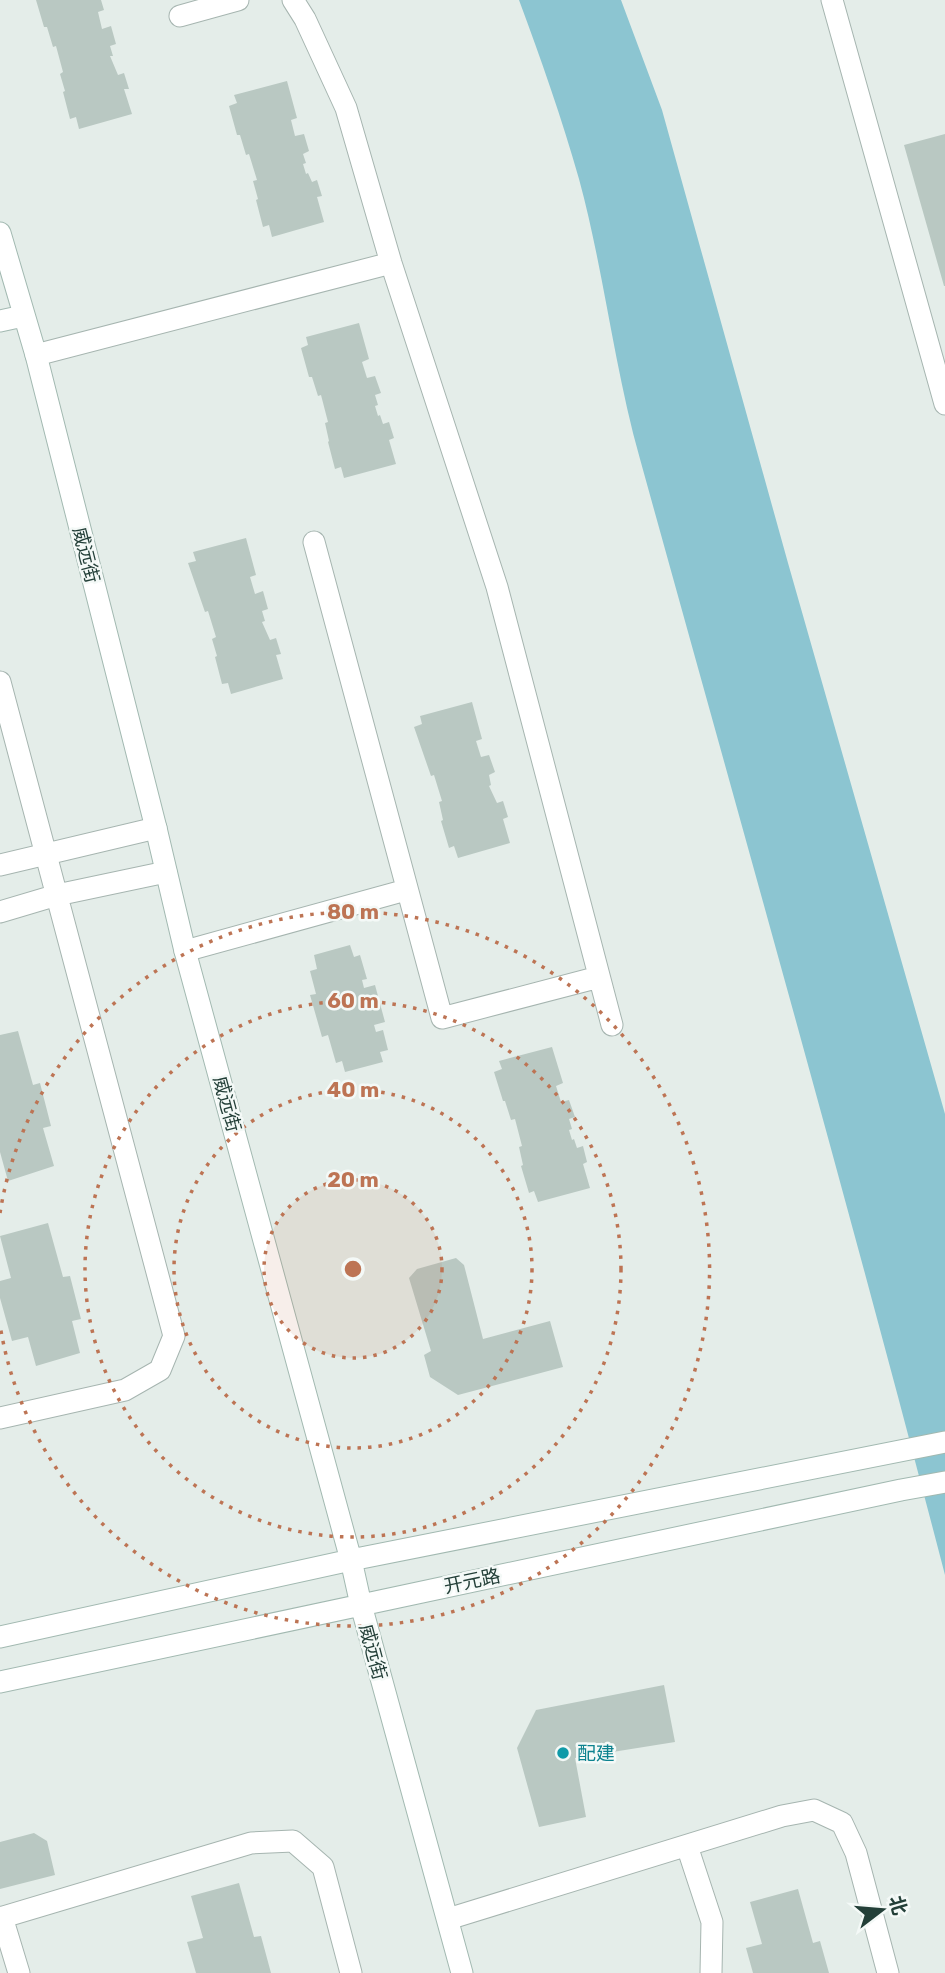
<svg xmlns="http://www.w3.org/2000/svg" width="945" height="1973" viewBox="0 0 945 1973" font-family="Rubik,'Noto Sans SC',sans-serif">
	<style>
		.water { fill: #8cc5d1 }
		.building { fill: #b9c8c2 }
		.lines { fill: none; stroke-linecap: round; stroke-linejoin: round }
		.street-casing { stroke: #a6b5b0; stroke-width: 23 }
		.secondary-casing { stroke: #a2b9b1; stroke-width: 23 }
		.street { stroke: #fff; stroke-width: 21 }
		.secondary { stroke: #fff; stroke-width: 21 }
		.ring { fill: none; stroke: #bd7454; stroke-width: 3.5; stroke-dasharray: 3.5 7 }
		.culture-dot { fill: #0f9aa8; stroke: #f4f9f7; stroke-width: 2.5 }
		.labels { text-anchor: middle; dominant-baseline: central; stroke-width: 5; stroke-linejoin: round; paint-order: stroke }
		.street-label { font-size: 19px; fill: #233f38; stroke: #f4f9f7 }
		.culture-label { font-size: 19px; fill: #0d838f; stroke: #f4f9f7; text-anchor: start }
		.centre { fill: #bd7454; stroke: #f4f9f7; stroke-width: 3.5 }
		.ring-label { font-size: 21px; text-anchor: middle; font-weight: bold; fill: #bd7454; stroke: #f4f9f7; stroke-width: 5; stroke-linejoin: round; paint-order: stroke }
	</style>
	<rect width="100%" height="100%" fill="#e4ede9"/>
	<path class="water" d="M519,0H621L662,110L788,563L945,1114V1575C848,1202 743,831 640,459C614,367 604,271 579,179C562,119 541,59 519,0Z"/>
	<path class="building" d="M36,0H101L104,10L98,12L102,29L111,26L116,44L110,46L113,56H110L118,75L124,73L129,89H124L132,114L79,129L76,117L70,119L63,92L65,91L60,74L63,72L56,46L53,47L47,27H44Z
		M287,81L297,118L291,120L295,136L304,134L309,151L303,154L306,163L303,164L306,174L308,173L312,182L317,180L322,196L317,197L324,222L272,237L269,225L263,227L256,200L258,199L253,181L257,180L249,154L246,155L240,135H237L229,106L237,103L234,95Z
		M945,134V286H944L904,145Z
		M359,323L369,359L362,362L367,378L375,376L381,393L375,395L378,405L375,406L378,416L380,415L383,424L389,422L394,438L389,440L396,464L344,478L341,467L335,469L328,442L329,441L325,423L328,422L321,395L318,396L312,377H309L301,348L308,345L306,337Z
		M246,538L256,575L250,577L255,594L263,591L268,609L262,611L265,621L262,622L270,640L276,638L281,654L276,655L283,679L231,694L228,683L222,684L215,657L217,656L212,639L216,637L208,611L205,612L188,563L196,561L193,552Z
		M472,702L482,739L476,741L481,757L489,755L495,772L489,775L491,785L489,786L497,803L503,801L508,817L503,819L510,843L458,858L454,846L449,848L441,821L443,820L439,802L442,801L434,775L431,776L414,727L422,724L420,716Z
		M350,945L354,957L360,955L367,979L362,980L364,988L375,985L385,1022L374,1025L376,1032L383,1030L388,1050L380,1052L383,1062L345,1072L342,1061L336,1063L328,1035L322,1037L310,995L316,994L310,971L317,969L314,955Z
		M18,1031L33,1085L40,1083L51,1126L43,1128L54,1166L8,1181L0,1152V1035Z
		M552,1047L563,1083L556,1086L561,1102L569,1100L575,1117L569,1119L572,1129L569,1130L572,1140L574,1139L577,1148L583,1146L587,1162L583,1164L590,1188L538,1202L534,1191L529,1193L521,1166L523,1165L519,1147L522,1146L515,1119L511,1120L505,1101H503L494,1072L502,1069L499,1061Z
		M48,1223L63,1277L70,1276L81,1319L72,1321L80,1353L36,1366L28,1337L12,1341L0,1298V1281L11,1278L0,1236Z
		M456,1258L464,1265L483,1339L550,1321L563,1367L458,1395L430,1377L424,1355L431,1351L409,1278L417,1269Z
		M664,1685L675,1742L575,1758L586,1817L539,1827L517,1748L536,1710Z
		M34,1833L47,1841L55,1875L0,1889V1842Z
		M239,1883L254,1937L261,1936L271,1973H196L187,1942L203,1938L191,1896Z
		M798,1889L813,1943L820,1941L829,1973H753L746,1948L762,1944L750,1902Z"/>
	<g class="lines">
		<g class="street-casing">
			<path id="street" d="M293,0L305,19L346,108L391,263L497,587L612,1025
				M832,0L945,404
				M180,16L238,0
				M36,355L391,263
				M314,542L442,1018L599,977
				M0,682L174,1336L160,1370L125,1390L0,1418
				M0,865L156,828
				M0,912L57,895L166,872
				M185,951L406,890
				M687,1846L712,1922L711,1973
				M2,1917L19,1973
				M0,1918L251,1843L293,1841L323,1867L351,1973
				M448,1919L782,1816L814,1810L842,1823L856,1853L888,1973"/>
		</g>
		<g class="secondary-casing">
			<path id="secondary" d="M0,233L36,355L156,828L185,951L351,1560L361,1605L462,1973
				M0,321L23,316
				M0,1637L351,1560L945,1442
				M0,1682L901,1490L945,1482"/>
		</g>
		<use href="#street" class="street"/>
		<use href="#secondary" class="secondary"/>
	</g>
	<circle cx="353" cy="1269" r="89" fill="#bd7454" fill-opacity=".12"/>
	<g class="ring">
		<circle cx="353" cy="1269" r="89"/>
		<circle cx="353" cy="1269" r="179"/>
		<circle cx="353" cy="1269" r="268"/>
		<path d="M0 1213A357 357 0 1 1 0 1325"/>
	</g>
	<circle class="culture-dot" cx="563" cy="1753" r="7"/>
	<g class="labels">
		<g class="street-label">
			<text transform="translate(86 555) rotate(76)">威远街</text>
			<text transform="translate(227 1104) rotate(75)">威远街</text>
			<text transform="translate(472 1581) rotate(-12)">开元路</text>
			<text transform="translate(373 1652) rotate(75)">威远街</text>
		</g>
		<g class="culture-label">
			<text x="577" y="1753">配建</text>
		</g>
	</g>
	<circle cx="353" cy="1269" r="10" class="centre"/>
	<g class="ring-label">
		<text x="353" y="919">80 m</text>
		<text x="353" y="1008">60 m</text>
		<text x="353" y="1097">40 m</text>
		<text x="353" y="1187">20 m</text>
	</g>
	<g transform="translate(882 1910) rotate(74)" stroke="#f4f9f7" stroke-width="5" paint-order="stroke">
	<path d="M0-5L12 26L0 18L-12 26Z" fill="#233f38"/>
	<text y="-10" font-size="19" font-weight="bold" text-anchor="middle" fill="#233f38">北</text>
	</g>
</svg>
